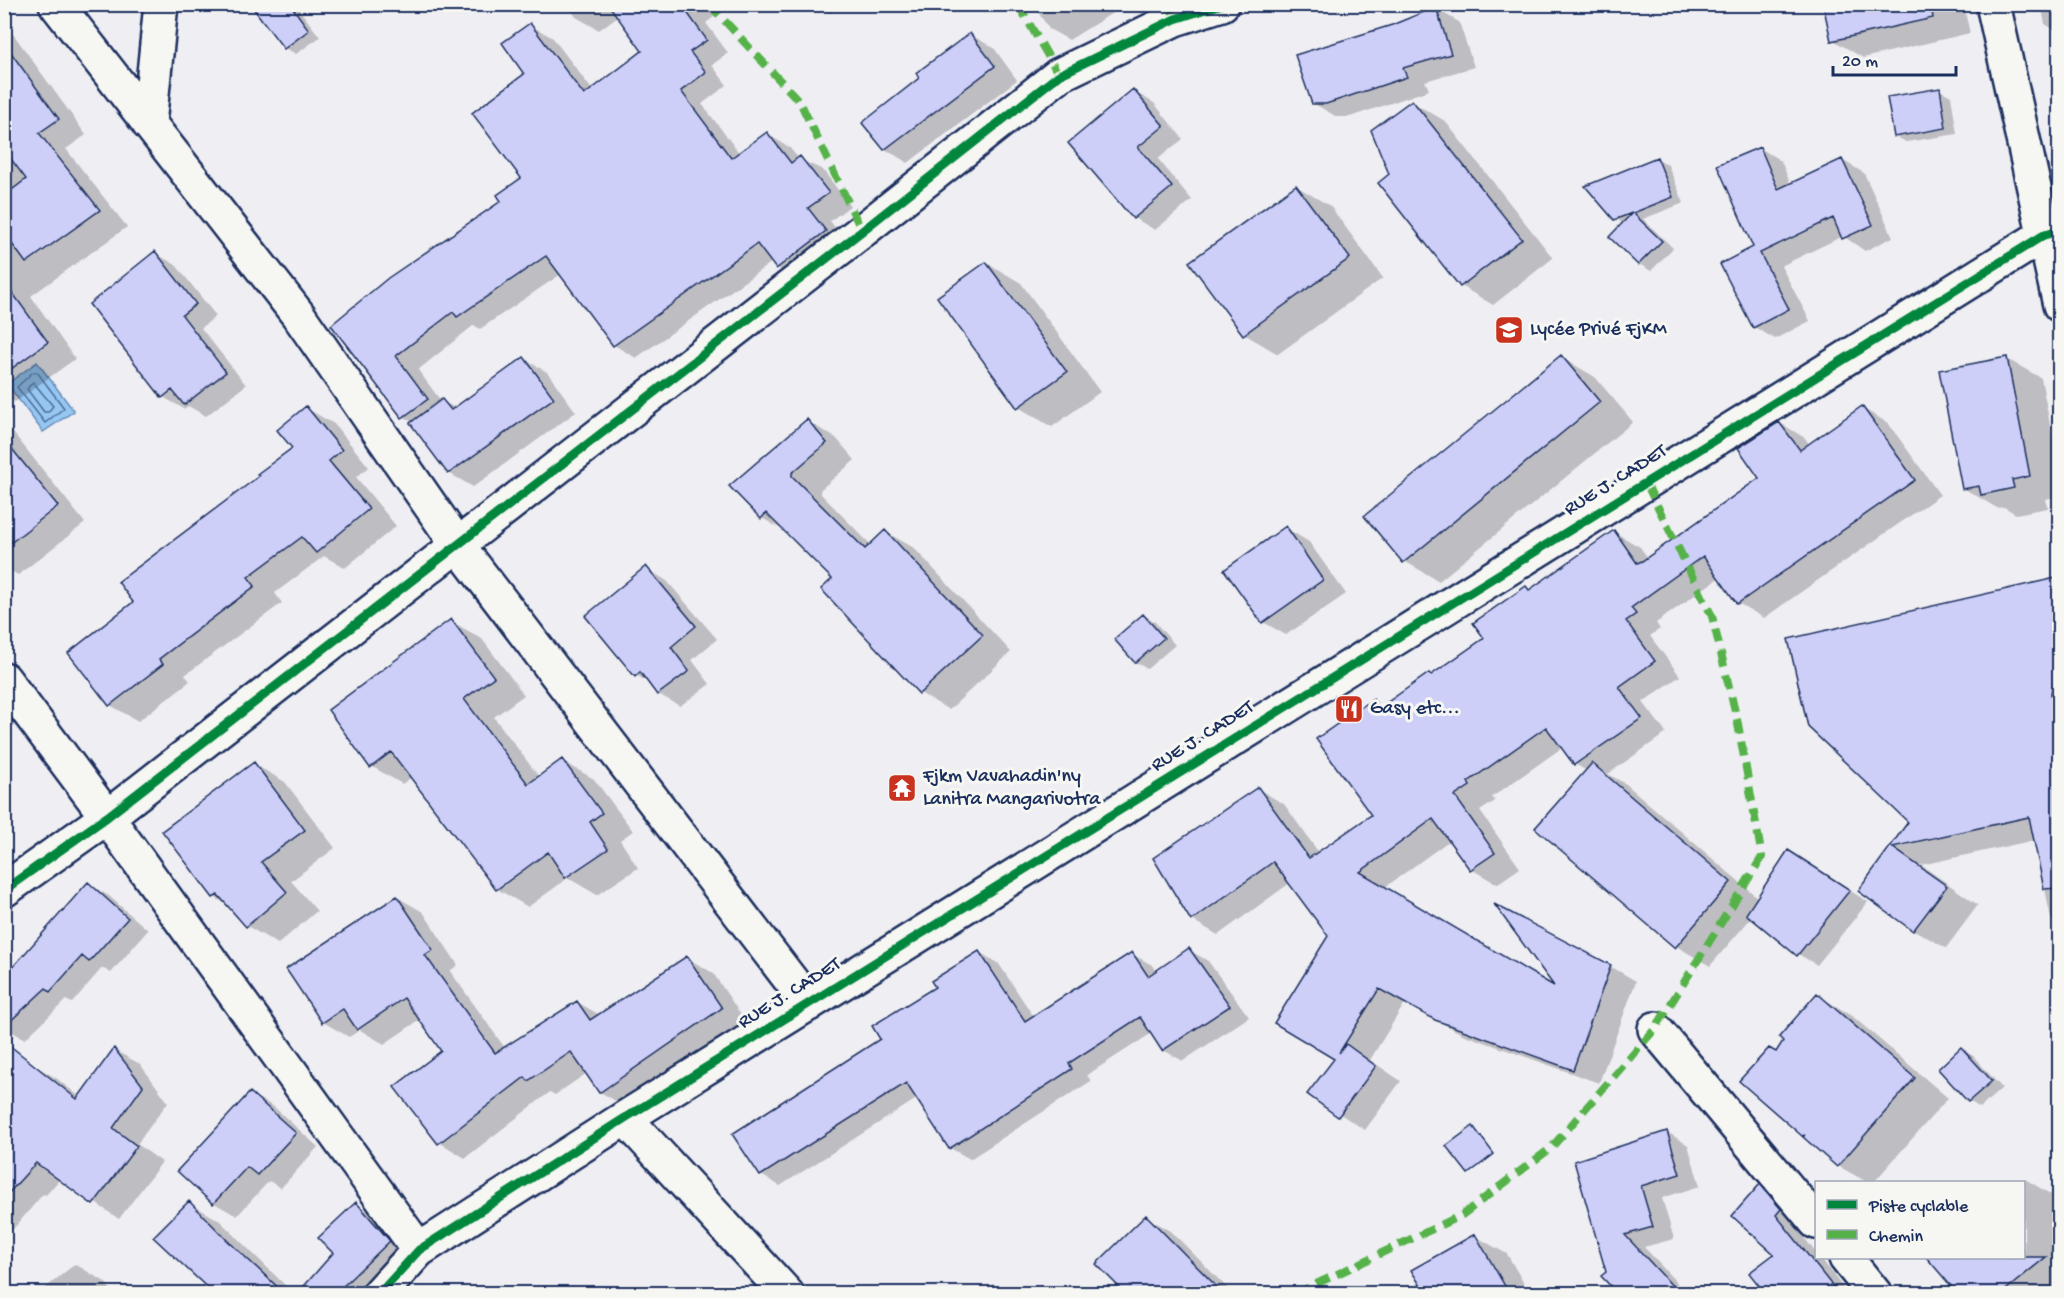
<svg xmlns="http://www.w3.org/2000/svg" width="2064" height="1298" viewBox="0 0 2064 1298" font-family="'Gochi Hand',sans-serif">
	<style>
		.water { fill: #96c7f2; stroke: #658ab7; stroke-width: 1.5 }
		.shadow { fill: #0003 }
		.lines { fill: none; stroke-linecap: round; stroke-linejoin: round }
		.shore { stroke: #4c6c99; stroke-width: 1.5 }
		.building { fill: #cdcff8; stroke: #1b2f5e; stroke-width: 1.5 }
		.street-casing { stroke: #1b2f5e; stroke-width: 38 }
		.street { stroke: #f6f6f2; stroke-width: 33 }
		.quiet { stroke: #55b248; stroke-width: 8; stroke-dasharray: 15 8; stroke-linecap: butt }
		.cycleway-casing { stroke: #f6f6f2; stroke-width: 13 }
		.cycleway { stroke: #00873e; stroke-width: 9 }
		.labels { text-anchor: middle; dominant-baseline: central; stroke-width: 6; stroke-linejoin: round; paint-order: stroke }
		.poi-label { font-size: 20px; fill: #1b2f5e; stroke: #f6f6f2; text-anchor: start }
		.street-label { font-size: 20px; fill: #1b2f5e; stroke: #f6f6f2 }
	</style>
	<rect width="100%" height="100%" fill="#eeeef3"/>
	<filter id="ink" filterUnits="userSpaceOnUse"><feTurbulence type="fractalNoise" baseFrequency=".0167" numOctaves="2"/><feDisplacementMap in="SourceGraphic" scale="12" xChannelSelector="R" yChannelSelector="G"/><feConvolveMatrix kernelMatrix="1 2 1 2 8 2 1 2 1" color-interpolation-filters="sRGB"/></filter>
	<g filter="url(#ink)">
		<path class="water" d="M37,362L74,411L43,432L7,384Z"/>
		<path class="shadow" d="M258,4H295L320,37L296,54L285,48Z
			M567,4H706L715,16L706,23L728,53L712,65L727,85L702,104L740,154L767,134L789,147L799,159L823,170L850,206L830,221L848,244L799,281L777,268L772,262L636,358L614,345L561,274L480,329L474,325L418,370L441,401L456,408L524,359L547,372L576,412L473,487L449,473L413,422L403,417L333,325L503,201L523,179L530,25L553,38L593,91L644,51L618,16L599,30L576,17Z
			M816,4H841L830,13Z
			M1033,4H1127L1069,40L1049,29Z
			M1824,4H1963L1970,33L1863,58L1833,40Z
			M2041,4H2060V33L2045,24Z
			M1436,9L1459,22L1474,67L1425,81L1429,90L1350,117H1337L1313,103L1393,26Z
			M4,30L14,35L86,135L66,149L127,227L31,296L75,359L15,402L4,396Z
			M971,35L994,48L1017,80L908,163L885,149L864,123L922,79Z
			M1940,90L1951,96L1957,134L1906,142L1895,136Z
			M1133,91L1154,103L1183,139L1158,159L1192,200L1155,230L1134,218Z
			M1412,102L1445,121L1553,258L1493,305L1461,286L1391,175Z
			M1760,148L1781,161L1791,185L1842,160L1864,173L1893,237L1865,251L1843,236L1781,266L1810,321L1775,339L1754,327Z
			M1657,158L1668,165L1684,203L1643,219L1673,248L1651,271L1639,264L1611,237L1624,224L1615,218Z
			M1296,186L1330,206L1383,278L1278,354L1244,334Z
			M155,253L176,265L216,316L201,328L246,385L206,416L188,406L184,409L163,397Z
			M987,263L1021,283L1100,392L1052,427L1018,407L939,298Z
			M1561,357L1595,377L1633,422L1439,581L1404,561Z
			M2007,359L2041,378L2060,476V496L2046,499L2048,508L2016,514L2004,507L1997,508L1963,488Z
			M306,408L334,424L369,467L356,477L396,526L345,568L324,556L275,593L282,603L185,675L190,681L138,721L110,705L135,602L261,477L294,448Z
			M1862,408L1888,423L1940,495L1764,618L1738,603L1720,577L1656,623L1660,629L1650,636L1680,676L1643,702L1666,733L1608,774L1626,784L1758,898L1807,863L1868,902L1817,965L1798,954L1752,917L1710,966L1676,946L1587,771L1575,764L1563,747L1492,797L1495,801L1480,811L1520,868L1497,884L1471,869L1450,840L1384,888L1559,990L1610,966L1636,981L1599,1083L1462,1034L1405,1003L1370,1060L1401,1081L1365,1130L1309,1094L1336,1059L1329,936L1290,883L1218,935L1192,920L1258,789L1284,804L1319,853L1373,816V701L1384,707L1432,676L1486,638L1526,588L1531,590L1614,532L1640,547L1648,558L1761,479L1780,423L1805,438L1810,445Z
			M807,421L836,438L855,460L820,490L821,494L871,545L886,532L914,548L1011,652L949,710L920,693L834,579L788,533L762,518Z
			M4,426L11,430L85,523L18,575L4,567Z
			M1286,528L1309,542L1346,594L1286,635L1263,622Z
			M646,568L667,581L717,639L692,660L710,684L680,706L658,694L651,684L636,675Z
			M2060,579V924L2051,919L2035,840L1921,865L1978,905L1946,948L1914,930L1860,890L1910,822Z
			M1144,615L1155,622L1175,645L1147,669L1136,662L1116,639Z
			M451,621L482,639L524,695L494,717L539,777L562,761L594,779L633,831L620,840L638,868L597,895L568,878L528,907L497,889L412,777L402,784L371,766Z
			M254,764L285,782L335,848L291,881L317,911L278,944L247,926L229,906L214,897Z
			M88,884L109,896L148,930L111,973L102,968L72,1003L66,1000L25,1039L4,1027V979Z
			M397,897L423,912L458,965L450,971L505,1048L577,1002L600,1015L687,958L713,973L747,1024L626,1107L600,1092L587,1073L555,1095L550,1092L465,1158L439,1142L443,1051L421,1019L384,1044L360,1030L349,1037L323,1022Z
			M1189,950L1208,961L1249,1017L1183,1061L1163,1050L1152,1033L1087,1075L1091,1081L970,1159L950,1148L918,1098L780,1186L761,1175L882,1039L937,987L979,952L999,964L1034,1017L1132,954L1152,965L1156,972Z
			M1817,995L1851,1015L1948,1098L1874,1182H1867L1838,1166L1802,1135L1776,1054Z
			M1961,1049L1973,1056L2002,1088L1980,1108L1969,1101Z
			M114,1050L140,1064L168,1102L137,1144L162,1162L119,1219L60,1179L46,1195L43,1194L4,1240V1092L30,1063L56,1078L80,1097Z
			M251,1094L274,1107L318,1147L281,1188L269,1181L237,1216L214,1203Z
			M1667,1132L1688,1145L1700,1186L1662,1198L1674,1239L1644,1247L1687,1294H1619L1603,1276L1607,1273L1576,1162Z
			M2025,1179L2060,1200V1239L2051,1246L2060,1256V1290L2055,1294H1958L1928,1258H2024V1182H2020Z
			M1761,1186L1782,1199L1802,1223L1797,1228L1816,1253V1258H1820L1848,1294H1767L1751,1274L1777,1254Z
			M189,1203L219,1220L294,1294H209L212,1290Z
			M356,1204L375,1215L408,1253L368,1294H300L335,1253Z
			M1146,1217L1171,1231L1233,1294H1126Z
			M1475,1236L1507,1254L1530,1294H1427L1413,1270Z
			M75,1264L105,1282L114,1294H38Z
			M993,1284L1009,1294H984Z"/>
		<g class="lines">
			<path class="shore" d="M33,372H37L64,408L45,423L17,387Z
				M33,382L53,406L48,412H44L27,389Z"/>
		</g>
		<path class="building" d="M250,4H290L309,30L284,49Z
			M608,4H681L707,40L690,52L706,72L681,91L731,158L767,132L791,163L800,156L829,193L808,208L826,231L776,269L757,244L613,346L546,256L457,317L453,312L396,356L428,399L402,418L331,325L388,278L501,201L497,195L521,178L472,113L524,74L502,43L530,23L584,95L642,51Z
			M1823,4H1931L1933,18L1831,41Z
			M1436,7L1451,54L1403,68L1407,77L1326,104H1312L1295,55L1392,25Z
			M970,33L995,66L884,150L862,123L919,78L916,73Z
			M4,43L59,119L39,133L100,210L26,263L4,233V196L26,179L8,155L4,158Z
			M1940,88L1946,128L1894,137L1887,97Z
			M1133,89L1164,126L1138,147L1172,187L1133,219L1068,143Z
			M1412,100L1522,239L1460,287L1378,183L1389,174L1371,130Z
			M1760,147L1778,189L1842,159L1873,225L1842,239L1833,218L1760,253L1789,309L1753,328L1720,264L1753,247L1717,165Z
			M1657,157L1673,197L1633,213L1662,241L1638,265L1609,237L1632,213L1614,220L1585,186Z
			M1296,185L1350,258L1243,335L1189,262Z
			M155,251L196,304L182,315L226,372L184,405L172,390L162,398L89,304Z
			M986,262L1067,372L1017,408L937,297Z
			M4,281L48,342L4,374Z
			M1561,355L1600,402L1403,563L1364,516Z
			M524,357L554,398L448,474L410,423L442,399L451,410Z
			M2007,357L2030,476L2012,480L2014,488L1981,495L1979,486L1962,489L1939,370Z
			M306,406L342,450L329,461L369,509L316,553L302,537L248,577L255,586L159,659L163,664L109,706L68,653L133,602L118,582L259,476L257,474L292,448L277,430Z
			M1862,406L1915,480L1737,604L1703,556L1631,608L1636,614L1626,621L1655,661L1619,687L1642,718L1574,765L1546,727L1468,782L1470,786L1455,796L1495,853L1470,870L1433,819L1360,872L1554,986L1494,904L1611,965L1573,1070L1435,1020L1379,989L1339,1053L1346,1044L1376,1066L1338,1117L1307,1094L1334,1059L1274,1023L1328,936L1273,862L1191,921L1153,858L1258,787L1309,858L1371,815L1316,739L1373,699L1379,708L1429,673L1431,675L1484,638L1473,623L1526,586L1529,590L1614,530L1637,563L1642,561L1759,478L1738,448L1779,422L1800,450Z
			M807,419L827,443L792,473V476L865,549L885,530L983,635L919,694L821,589L832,579L766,513L761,519L729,486Z
			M4,439L58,506L4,548Z
			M1286,526L1323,580L1262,623L1224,570Z
			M646,566L696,626L671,647L689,671L657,695L640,672L635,677L585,616Z
			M2060,577V667L2056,668L2051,694L2060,736V888L2044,889L2029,817L1892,847L1947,886L1913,931L1858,891L1908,822L1808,727L1788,639Z
			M1143,614L1164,638L1135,663L1114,639Z
			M451,619L494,677L464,699L528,784L562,759L602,813L590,822L608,849L565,878L548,852L496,890L391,752L370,768L328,710Z
			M254,762L305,830L261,862L287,892L246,927L218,895L213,898L162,831Z
			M1592,763L1731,882L1675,948L1535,828Z
			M1788,850L1850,890L1797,956L1746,914Z
			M88,882L128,918L89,962L82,956L50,992L46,988L4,1027V977Z
			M397,896L433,950L425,955L495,1053L577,1001L590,1020L687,956L722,1008L599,1093L571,1052L528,1081L525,1077L438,1144L394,1087L441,1051L404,998L357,1030L343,1009L322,1023L286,969Z
			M1189,948L1230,1006L1162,1051L1140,1017L1069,1063L1072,1069L949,1149L906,1083L760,1176L732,1134L880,1039L872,1026L935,987L931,981L979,951L1025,1021L1132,952L1148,976Z
			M1817,993L1915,1078L1837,1167L1803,1137L1805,1135L1802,1136L1739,1081L1769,1048L1776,1052L1783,1041L1779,1037Z
			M4,1041L77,1099L114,1048L143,1086L113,1128L137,1146L93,1205L36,1163L4,1198Z
			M1961,1047L1992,1081L1968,1102L1938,1069Z
			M250,1092L296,1133L257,1175L247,1167L213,1204L177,1171Z
			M1473,1126L1494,1154L1468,1174L1446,1146Z
			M1667,1131L1680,1174L1641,1186L1653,1227L1625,1235L1679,1293H1617L1601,1276L1606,1272L1574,1161Z
			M1760,1184L1781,1209L1776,1215L1838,1293H1765L1749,1273L1774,1254L1732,1216Z
			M189,1201L227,1240L284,1293H213L153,1237Z
			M356,1202L390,1241L336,1293H298L333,1253L318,1238Z
			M1146,1215L1223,1293H1125L1096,1264Z
			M1475,1234L1509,1293H1425L1411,1270Z
			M1926,1257H2046L2002,1293H1957Z"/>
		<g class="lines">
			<g class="street-casing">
				<path id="street" d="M56,4L299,316L457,544L809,1004
					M1993,4L2060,305
					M149,124L161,4
					M4,679L107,817L419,1250
					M4,890L107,817L862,231L1059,75L1175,19L1222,4
					M1655,1029L1816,1222
					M625,1118L787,1294
					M1846,1258L1875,1294
					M379,1294L419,1250L625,1118L2044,235L2060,231"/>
			</g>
			<use href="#street" class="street"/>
			<path class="quiet" d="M709,4L800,102L862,231
				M1018,4L1059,75
				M1170,4L1175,19
				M1295,1294L1462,1215L1551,1148L1655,1029L1762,857L1738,724L1712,616L1646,483"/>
			<g class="cycleway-casing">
				<path id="cycleway" d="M4,890L107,817L862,231L1059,75L1175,19L1222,4
					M379,1294L419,1250L625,1118L2044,235L2060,231"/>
			</g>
			<use href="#cycleway" class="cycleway"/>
		</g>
	</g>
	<defs>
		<g id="school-square" transform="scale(1.5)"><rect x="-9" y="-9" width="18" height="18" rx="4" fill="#c8321e" stroke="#f6f6f2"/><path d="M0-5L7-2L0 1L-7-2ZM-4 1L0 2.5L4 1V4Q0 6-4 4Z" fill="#fff"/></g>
		<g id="restaurant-square" transform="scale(1.5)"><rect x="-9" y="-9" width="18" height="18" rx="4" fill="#c8321e" stroke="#f6f6f2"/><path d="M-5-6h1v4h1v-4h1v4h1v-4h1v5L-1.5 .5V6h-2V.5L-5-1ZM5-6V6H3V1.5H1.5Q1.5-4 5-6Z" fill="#fff"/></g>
		<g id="temple-square" transform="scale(1.5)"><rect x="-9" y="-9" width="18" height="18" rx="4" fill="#c8321e" stroke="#f6f6f2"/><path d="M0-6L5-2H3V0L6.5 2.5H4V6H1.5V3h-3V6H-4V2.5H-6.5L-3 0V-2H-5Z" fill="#fff"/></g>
	</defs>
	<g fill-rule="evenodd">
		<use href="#school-square" x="1509" y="330"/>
		<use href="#restaurant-square" x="1349" y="709"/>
		<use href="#temple-square" x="902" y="788"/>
	</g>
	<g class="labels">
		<g class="poi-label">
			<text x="1530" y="330">Lycée Privé FjKM</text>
			<text x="1370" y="709">Gasy etc...</text>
			<text x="923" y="777">Fjkm Vavahadin'ny<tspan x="923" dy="23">Lanitra Mangarivotra</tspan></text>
		</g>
		<g class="street-label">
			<text transform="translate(1616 481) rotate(-32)">RUE J. CADET</text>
			<text transform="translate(1203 737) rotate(-32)">RUE J. CADET</text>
			<text transform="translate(790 994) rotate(-32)">RUE J. CADET</text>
		</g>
	</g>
	<rect width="2064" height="1298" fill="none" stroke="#f6f6f2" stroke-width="24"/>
	<rect x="12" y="12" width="2040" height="1274" fill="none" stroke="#1b2f5e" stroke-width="2" filter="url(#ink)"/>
	<rect x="1815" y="1181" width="210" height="78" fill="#f6f6f2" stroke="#9ea6b7" stroke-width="1.5"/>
	<rect x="1827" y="1200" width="30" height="9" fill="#00873e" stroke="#9ea6b7" stroke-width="1.5"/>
	<text x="1869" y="1211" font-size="18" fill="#1b2f5e">Piste cyclable</text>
	<rect x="1827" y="1230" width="30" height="9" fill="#55b248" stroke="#9ea6b7" stroke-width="1.5"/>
	<text x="1869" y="1241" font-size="18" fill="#1b2f5e">Chemin</text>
	<path d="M1833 66v9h123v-9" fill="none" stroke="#1b2f5e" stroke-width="3"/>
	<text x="1842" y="66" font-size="18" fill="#1b2f5e" stroke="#f6f6f2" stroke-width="4.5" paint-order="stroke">20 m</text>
</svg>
